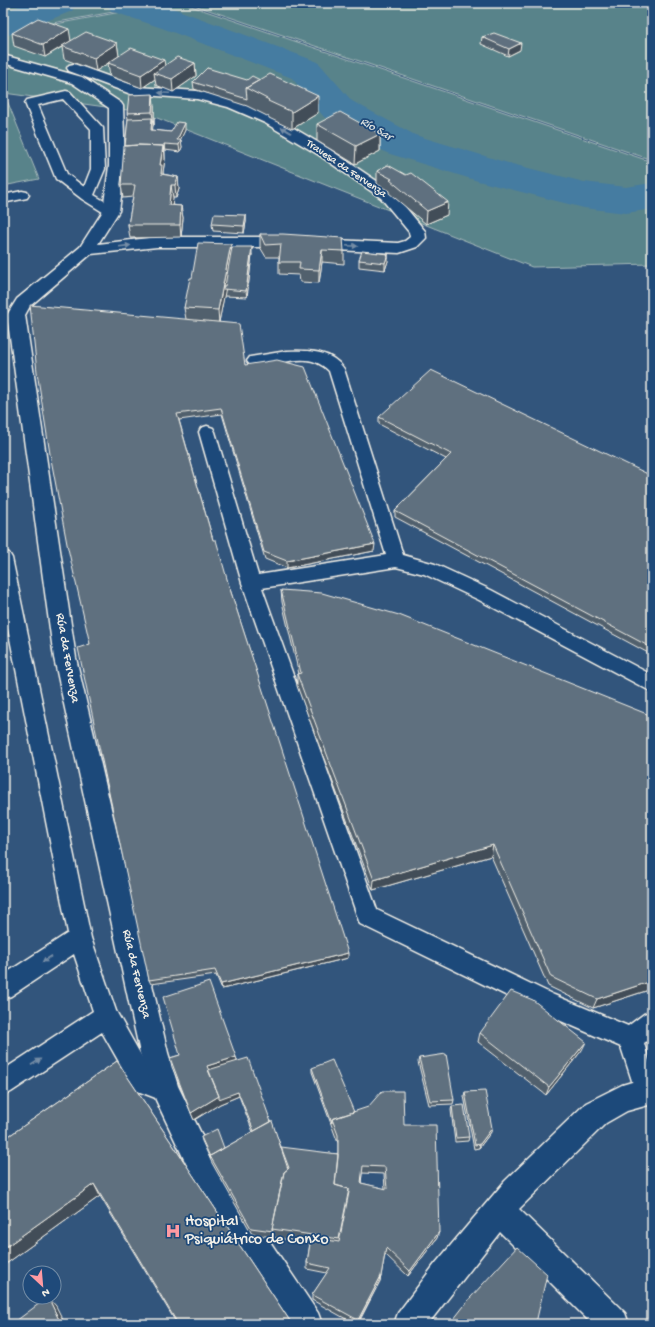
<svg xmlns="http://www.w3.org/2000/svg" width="655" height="1327" viewBox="0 0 655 1327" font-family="'Gochi Hand',sans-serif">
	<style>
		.green { fill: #59838a; stroke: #a6bab9 }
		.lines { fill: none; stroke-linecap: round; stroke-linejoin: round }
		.river { fill: #447ba1; fill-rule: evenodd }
		.lane-casing { stroke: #f4f1e8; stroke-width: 3 }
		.street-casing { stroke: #f4f1e8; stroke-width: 3 }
		.lane { fill: #1f4a7a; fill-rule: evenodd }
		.street { fill: #1f4a7a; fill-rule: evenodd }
		.wall { fill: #51606d; stroke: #f4f1e8; fill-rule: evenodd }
		.shaded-wall { fill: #424e59; stroke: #f4f1e8 }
		.building { fill: #5e707f; stroke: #f4f1e8; fill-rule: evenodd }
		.oneway { fill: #748da6 }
		.labels { text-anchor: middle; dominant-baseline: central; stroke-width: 3.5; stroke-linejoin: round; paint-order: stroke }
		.far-street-label { font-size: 11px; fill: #f4f1e8; stroke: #1f4a7a }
		.far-water-label { font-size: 12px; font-style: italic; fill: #dadfdd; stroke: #1f4a7a }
		.street-label { font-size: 13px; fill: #f4f1e8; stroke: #1f4a7a }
		.near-poi-label { font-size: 16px; fill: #f4f1e8; stroke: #1f4a7a; text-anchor: start }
	</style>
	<rect width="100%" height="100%" fill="#32557c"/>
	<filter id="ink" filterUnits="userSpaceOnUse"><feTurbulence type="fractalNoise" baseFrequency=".025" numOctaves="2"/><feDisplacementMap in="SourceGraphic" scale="8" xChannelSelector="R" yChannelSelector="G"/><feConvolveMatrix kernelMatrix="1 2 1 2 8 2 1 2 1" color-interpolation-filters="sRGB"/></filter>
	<g filter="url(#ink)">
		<path class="green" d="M3,3H162L9,31L12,32L170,3H182L652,162V264L532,267L142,112L4,93L39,179L3,186Z
			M188,3H652V160Z"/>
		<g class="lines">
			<path class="river" d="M27,3H77L72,11L16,33L3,36V12Z
				M106,3H159L318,62L352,101L415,135L508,163L584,182L626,187L652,183V209L626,213L584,208L478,181L387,153L324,117L292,78L162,28L111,11Z"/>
			<g class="lane-casing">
				<path id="lane" d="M66,91L70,92L103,128L105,169L94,195L116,208L118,211L116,214L111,215L106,214L82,199L56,179L25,103L27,100ZM63,99L91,129V169L84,187L67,174L38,105Z
					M22,191L27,192L29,195L27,198L3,203V195Z
					M287,351C307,350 332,350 344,369L403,555L435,564L491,590L652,675V692L479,600L424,574L396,567L262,588L377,910L554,995L628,1026L644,1014L652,1011V1037L644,1043L652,1071V1100L646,1103L638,1099L621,1047L538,1011L360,924L242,583L199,432L201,428L207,426L213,428L215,432L258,575L386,555L329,371C305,346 274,371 250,365L247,361L250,357Z
					M3,551L9,553L12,558L91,938L116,1011L151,1073L174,1082L178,1090L174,1098L166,1102L135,1090L102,1032L11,1092L3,1096V1070L93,1011L74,954L11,996L3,999V975L68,933L3,603Z"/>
			</g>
			<g class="street-casing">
				<path id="street" d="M3,55L82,77L121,103L123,106L125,166L119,211L98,244L157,237H272L398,243L405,241L410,237L409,232L381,198L319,155L265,123L228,107L197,99L131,94L69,71L67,68L69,65L74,64L138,87L197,91L238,101L275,117L329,149L393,192L425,231L426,238L417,247L399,253L272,247H157L91,254L30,306L25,315L76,658L168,1053L178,1086L211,1154L318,1313L322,1324H289L191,1174L156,1100L140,1053L54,658L7,315L17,299L80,247L103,211L109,166V108L72,83L3,63Z
					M652,1076V1104L627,1111L606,1123L519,1209L625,1313L629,1324H592L500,1232L428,1324H394L398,1313L435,1264L505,1181L586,1103L622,1085Z"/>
			</g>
			<use href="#lane" class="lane"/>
			<use href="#street" class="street"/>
		</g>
		<path class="wall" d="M12,33L71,41L117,43L119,56L96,71L64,59L62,47L45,57L14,46Z
			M482,37L520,50L508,56L481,44Z
			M108,63L165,66L195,63L196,76L173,92L156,85L155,79L142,88L110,76Z
			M207,68L318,113L292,129L269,118V117L247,106L194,89L193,82Z
			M154,106V125H153L152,130L171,132L185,130L180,140L182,147L180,152L165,150V159L163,172V174L178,177L179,189L176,198H173L172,205L181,206L183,218L181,237L130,238L128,225L133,197L123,198L121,185L128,119L127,113Z
			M317,124L380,134V151L355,164L317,141Z
			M388,165L447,215L426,224L389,193V191L377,184V171Z
			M246,215V222L244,233L213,231L212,224Z
			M260,234L344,251V264L322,262L319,283L300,282L299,275L279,274V257H266L260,247Z
			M232,250L252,254L247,297L224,296L219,322L245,365L374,551L287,568L265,559L222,414L179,420L213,540L229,586L348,958L222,989L216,975L151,984L149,980L90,644L186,319L184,308L192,278Z
			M388,254V261L385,270L359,267V260Z
			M379,417L652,476V655L395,517V511L446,459L379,424Z
			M281,590L652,989L593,1008L548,986L491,856L373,890L297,686V674H299L282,602Z
			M480,1033L582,1050L546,1095L478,1042Z
			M180,1055L236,1057L237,1061L271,1122L282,1149L338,1154V1143L312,1072V1068L354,1112L404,1125L437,1238L408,1276L385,1254L380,1281L358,1324H355L312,1300V1295L327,1273L307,1269V1263L310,1243L252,1234L212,1163L202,1141L201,1137L224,1148L253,1132L239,1096L220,1104L194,1120L172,1067L170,1058ZM362,1173L384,1174L385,1189L361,1183Z
			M419,1058L454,1100L453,1104L429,1105L418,1062Z
			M117,1061L292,1324H177L100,1196L3,1266V1140Z
			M465,1092L491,1132L479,1148L474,1149L464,1096Z
			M452,1106L469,1137L468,1141L455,1142L451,1110Z"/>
		<path class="shaded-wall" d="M69,29L71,41L45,57L43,45Z
			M117,43L119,56L96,71L94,58Z
			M521,43L520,50L508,56L509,49Z
			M164,60L166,72L154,73L155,79L142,88L141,75Z
			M195,63L196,76L173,92L172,79Z
			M153,94L154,106V125L152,112Z
			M318,96V113L292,129V112Z
			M152,118L153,125L152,136L151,130Z
			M185,123V130L178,145L177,140Z
			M380,134V151L355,164L356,146Z
			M181,140L182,147L180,152L179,145Z
			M164,144L165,159L163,172V187L160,165Z
			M178,177L179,189L176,198L175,185Z
			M171,185L173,198L171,218L169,205Z
			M448,202L447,215L426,224L427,211Z
			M181,206L183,218L181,237L180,225Z
			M246,215V222L244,233V226Z
			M231,244L232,257L219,322L218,310Z
			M252,247V254L247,297L246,291Z
			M322,250V262L319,283V270Z
			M388,254V261L385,270V263Z
			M375,544L374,551L287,568V561Z
			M493,845L491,856L373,890L374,880Z
			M348,953V958L222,989L221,984Z
			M652,981V989L593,1008L597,999Z
			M586,1042L582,1050L546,1095L549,1087Z
			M236,1057L238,1065L209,1074L207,1066Z
			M238,1092L239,1096L220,1104L194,1120L191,1113L219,1096Z
			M492,1128L491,1132L479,1148L480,1144Z
			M94,1184L100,1196L3,1266V1249Z
			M439,1232L437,1238L408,1276L410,1271Z
			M381,1276L380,1281L357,1324L358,1320Z
			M48,1297L56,1306L65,1324H61Z
			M3,1316L7,1324H3Z"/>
		<path class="building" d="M38,18L69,29L43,45L12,33Z
			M86,32L117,43L94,58L62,46Z
			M494,33L521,43L509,49L482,37Z
			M131,48L164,60L141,75L108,63Z
			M177,57L195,63L172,79L154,73Z
			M207,68L247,80L252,76L260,80L246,88L247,99L193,82Z
			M270,74L318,96L292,112L268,101L269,100L246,88Z
			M153,94L152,112L127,113L129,95Z
			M340,112L380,134L356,146L317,124Z
			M152,118L151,130L171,132L177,122L185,123L177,140H181L179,145L164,144V152L163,146L138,145L125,146L128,119Z
			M138,145L163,146L160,165H162L161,174L178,177L175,185H171L169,205L181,206L180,225H128L135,185H121L124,146Z
			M388,165L406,175L411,173L448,202L427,211L390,180L392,179L377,171Z
			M214,214L246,215L244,226L212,224Z
			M260,234H283L343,238L344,251L322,250L319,270L299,269L300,262H279L281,244L265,245Z
			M198,243L231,244L218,310L184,308L190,278H192Z
			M232,247H252L246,291L223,289V286H225Z
			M362,251L388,254L385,263L359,260Z
			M30,305L239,324L245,365L277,360L305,367L375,544L287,561L264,552L221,408L177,414L213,540H216L229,586L348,953L221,984L215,970L149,980L78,648L90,644L67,544L50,454L37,372Z
			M431,370L652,476V648L395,511L451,454L379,417Z
			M281,590L322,593L399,615L652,716V895L650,896L652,899V981L597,999L551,977L493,845L374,880L297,674L301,673Z
			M209,982L236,1057L207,1066L219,1096L191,1113L170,1058L180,1055L163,997Z
			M511,991L533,1000L586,1042L549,1087L480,1033Z
			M446,1054L454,1100L430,1101L419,1058Z
			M248,1058L271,1122L254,1131L238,1092L219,1099V1096L208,1070Z
			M332,1060L354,1112L332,1119V1123L312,1068Z
			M117,1061L292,1324H178L94,1184L3,1249V1140Z
			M382,1091H403L404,1125H436L439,1232L410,1271L386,1248L381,1276L358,1320L312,1295L330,1268L307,1263L311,1237L339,1242L349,1192V1189L335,1185L338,1157V1135L332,1119L368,1107ZM363,1166L385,1167L387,1189L361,1183Z
			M485,1091L492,1128L480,1144L475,1145L465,1092Z
			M464,1105L469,1137L456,1138L452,1106Z
			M272,1121L288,1169L284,1172L272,1229L273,1231L251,1228L210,1156Z
			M217,1129L224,1148L210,1156L211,1159L201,1137Z
			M281,1147L338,1154L335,1185L349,1189L339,1239L272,1229L284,1172L289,1168Z
			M517,1247L547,1274L536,1323L534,1324H450L471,1297Z
			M48,1297L61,1324H12Z"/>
		<defs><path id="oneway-solid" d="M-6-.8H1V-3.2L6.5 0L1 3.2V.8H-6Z"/></defs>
		<g class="oneway">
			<use href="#oneway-solid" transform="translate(164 93) rotate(-177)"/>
			<use href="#oneway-solid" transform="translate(286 130) rotate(-149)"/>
			<use href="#oneway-solid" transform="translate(125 246) rotate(-7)"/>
			<use href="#oneway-solid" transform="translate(352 246) rotate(3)"/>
			<use href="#oneway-solid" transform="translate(47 959) rotate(147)"/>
			<use href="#oneway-solid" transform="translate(36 1062) rotate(-33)"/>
		</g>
	</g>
	<defs>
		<g id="hospital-bare" transform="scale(1.2)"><path d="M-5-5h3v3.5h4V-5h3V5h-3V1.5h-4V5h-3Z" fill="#ff9aa2" stroke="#1f4a7a" stroke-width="2.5" paint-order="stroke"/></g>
	</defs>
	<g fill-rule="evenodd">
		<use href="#hospital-bare" x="173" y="1231"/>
	</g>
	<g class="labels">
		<g class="far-street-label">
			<text transform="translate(346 169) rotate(34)">Travesa da Fervenza</text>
		</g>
		<g class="far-water-label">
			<text transform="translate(376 130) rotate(30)">Río Sar</text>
		</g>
		<g class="street-label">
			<text transform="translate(67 658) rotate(80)">Rúa da Fervenza</text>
			<text transform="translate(136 974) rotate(77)">Rúa da Fervenza</text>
		</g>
		<g class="near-poi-label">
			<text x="185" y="1222">Hospital<tspan x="185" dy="18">Psiquiátrico de Conxo</tspan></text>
		</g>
	</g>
	<rect width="655" height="1327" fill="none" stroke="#1f4a7a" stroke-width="16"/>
	<rect x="8" y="8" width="639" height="1311" fill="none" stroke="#f4f1e8" stroke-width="1.5" filter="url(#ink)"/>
	<g transform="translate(42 1285) rotate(154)"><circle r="19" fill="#1f4a7a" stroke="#748da6"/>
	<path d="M0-3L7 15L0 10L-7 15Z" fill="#ff9aa2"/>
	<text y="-6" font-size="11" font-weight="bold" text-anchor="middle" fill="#f4f1e8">N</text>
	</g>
</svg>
